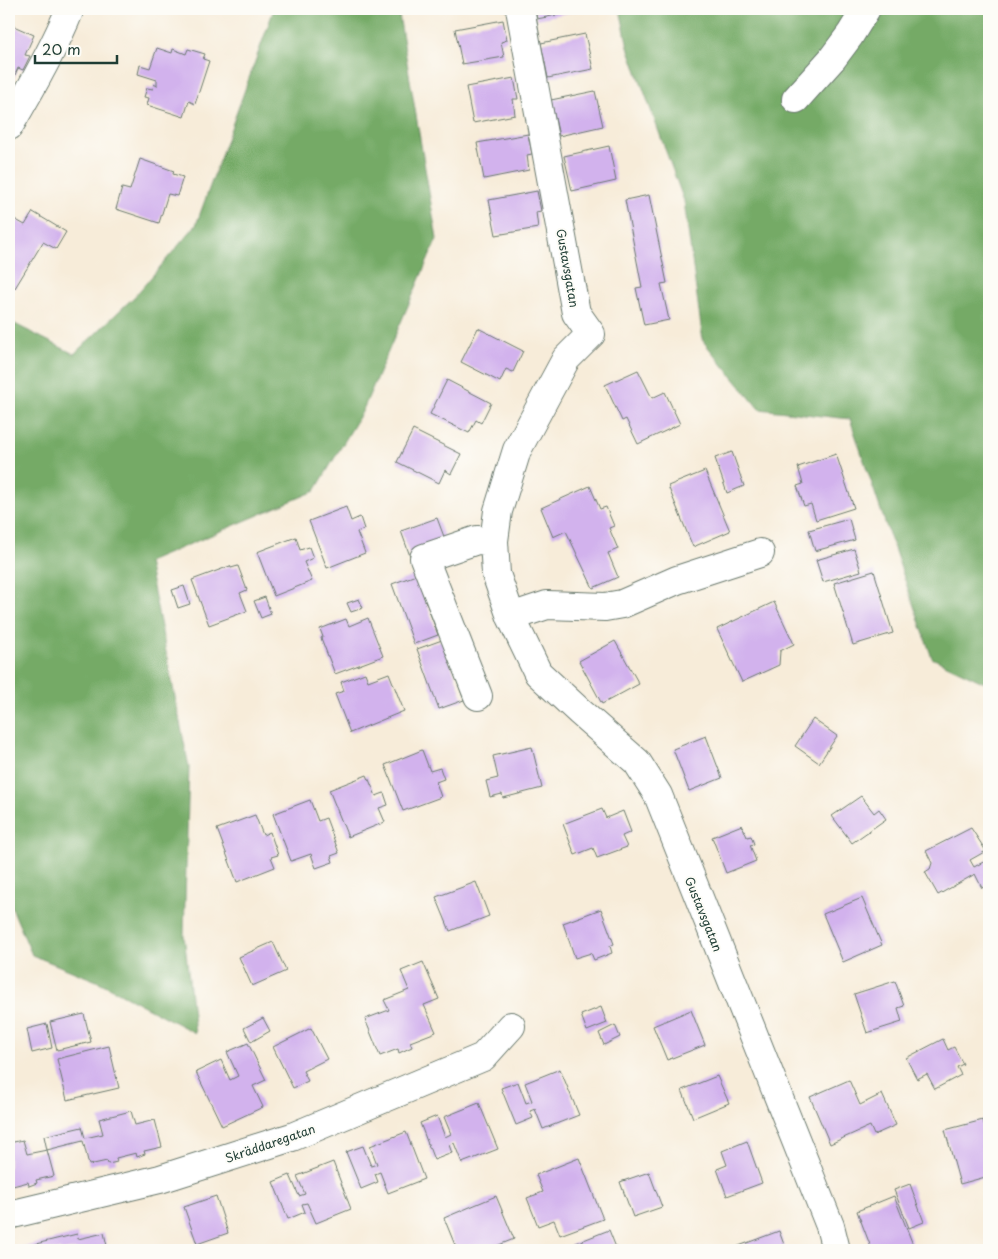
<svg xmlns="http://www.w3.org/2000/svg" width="998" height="1259" viewBox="0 0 998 1259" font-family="'Playpen Sans',sans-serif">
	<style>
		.forest { fill: #75aa66; stroke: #4a744d }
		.building { fill: #d2b2ed }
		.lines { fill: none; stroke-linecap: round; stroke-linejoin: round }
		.minor-casing { stroke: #6b7a6e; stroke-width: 30 }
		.minor { stroke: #fff; stroke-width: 28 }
		.labels { text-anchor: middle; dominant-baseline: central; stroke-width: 4; stroke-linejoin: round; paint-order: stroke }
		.street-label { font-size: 12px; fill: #1f3d34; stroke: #fdfcf7 }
	</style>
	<rect width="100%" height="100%" fill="#fdfcf7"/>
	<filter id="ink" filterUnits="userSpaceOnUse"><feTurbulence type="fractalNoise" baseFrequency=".02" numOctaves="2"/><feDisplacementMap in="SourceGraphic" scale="10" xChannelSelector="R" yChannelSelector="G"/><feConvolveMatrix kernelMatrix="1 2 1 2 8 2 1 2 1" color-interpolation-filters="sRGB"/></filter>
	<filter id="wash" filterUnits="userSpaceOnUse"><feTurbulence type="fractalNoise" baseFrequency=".0096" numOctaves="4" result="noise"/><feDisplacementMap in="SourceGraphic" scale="20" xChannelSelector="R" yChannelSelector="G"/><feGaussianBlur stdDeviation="1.12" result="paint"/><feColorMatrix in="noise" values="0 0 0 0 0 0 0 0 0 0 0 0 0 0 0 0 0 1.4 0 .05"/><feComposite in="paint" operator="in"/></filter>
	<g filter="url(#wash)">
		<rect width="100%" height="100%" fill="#f7ecd9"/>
		<path class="forest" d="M274,9H398L437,239L362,412L315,491L148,562L189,767L184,935L195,1033L99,982L32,955L9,901V321L74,354L135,296L196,225Z
			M620,9H989V685L932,658L880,508L850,419L759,409L703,341L684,201L628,47Z"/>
		<g id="blocks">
			<path class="building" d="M535,9H582V10L537,19Z
				M503,20L507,40L501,42L504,57L462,64L455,29Z
				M9,24L34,35L25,55L30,56L23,70L18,68L12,82L9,80Z
				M585,34L593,69L548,78L541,43Z
				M157,48L172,53L173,49L186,54L188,49L205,54L203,59L209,61L195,104L189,101L184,117L147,105L149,98L144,97L147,88L153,89L154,84L157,86V80L138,74L140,65L150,68Z
				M514,78L518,99H513L515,115L473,123L466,87Z
				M595,91L603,126L559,136L551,100Z
				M528,134L532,154L527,155L529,170L484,179L477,143Z
				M609,146L616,181L572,191L564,156Z
				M140,159L174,171L173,174L183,177L177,196L168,194L159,223L116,209L122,188L130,190Z
				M537,191L541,211L536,212L538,228L496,235L489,200Z
				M649,195L667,283L661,284L669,320L644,325L636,288L642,287L625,200Z
				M33,212L66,232L56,249L43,242L15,288L9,284V216L25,225Z
				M478,328L523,351L513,372L506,369L500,382L461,362Z
				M638,370L652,398L665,392L680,424L638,444L626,419L622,421L605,385Z
				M447,380L491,403L481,423L476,420L469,433L430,414Z
				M413,430L461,454L451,474L445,470L439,483L397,462Z
				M732,452L744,486L727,493L715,458Z
				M836,454L854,508L816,520L811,504L804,506L797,486L803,484L798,467Z
				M705,471L730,531L693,547L668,486Z
				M590,486L600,509L606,507L614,526L609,528L618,549L608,553L618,577L593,588L566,531L553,537L541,508Z
				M346,507L351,521L360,517L364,529L357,532L365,553L327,568L309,521Z
				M437,518L446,542L410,556L401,531Z
				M849,519L855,540L815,551L809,530Z
				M296,537L300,550L309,547L313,558L304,562L312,581L274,596L257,552Z
				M854,549L861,571L823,582L816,560Z
				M230,566L231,568L238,566L247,590L240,593L247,611L209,625L192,580Z
				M874,571L893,633L853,645L834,583Z
				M416,575L438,635L414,644L392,584Z
				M184,586L190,604L178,608L172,590Z
				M265,597L271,614L261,618L254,601Z
				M359,599L363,608L351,612L347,603Z
				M774,602L794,644L780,651L779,665L742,682L717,629Z
				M368,618L383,656L335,674L321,638L323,637L320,629L346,619L349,626Z
				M442,640L464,700L439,709L417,649Z
				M615,641L639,684L602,704L579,661Z
				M365,673L368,681L389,673L404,711L350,733L335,694L344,691L341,682Z
				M813,719L837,736L819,763L795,746Z
				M706,736L722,778L689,791L673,749Z
				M532,747L542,788L503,798L502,794L490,797L486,781L498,778L493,756Z
				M422,750L430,771L440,768L444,779L436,782L441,797L403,811L385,765Z
				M367,775L376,796L384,793L388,805L379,808L385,822L348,837L329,790Z
				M861,796L874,813L879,809L886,819L852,843L832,816Z
				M310,800L318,821L326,818L339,853L331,856L333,862L316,868L311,854L291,861L273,814Z
				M602,809L606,818L623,811L631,832L622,836L627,847L597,858L593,848L575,855L563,824Z
				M255,815L263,835L270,832L278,855L271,857L275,867L237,882L217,829Z
				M742,825L747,837L751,836L754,844L750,845L756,861L726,873L712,837Z
				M971,828L986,851L970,860L974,867L989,859V884L982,888L975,874L938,895L925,872L930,869L932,863L926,851Z
				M476,882L489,916L450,931L436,897Z
				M862,898L882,945L843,962L823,914Z
				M601,909L614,944L610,946L612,953L594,960L591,953L575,958L563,923Z
				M273,942L286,971L252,986L239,957Z
				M423,962L439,999L424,1005L436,1032L410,1042L412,1047L399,1053L398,1049L380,1056L365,1019L389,1010L384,1000L409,990L401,971Z
				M895,981L904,1006L898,1008L902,1022L867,1033L854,994Z
				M601,1007L607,1023L587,1031L581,1015Z
				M691,1010L705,1045L667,1060L653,1026Z
				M84,1014L91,1042L57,1050L50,1022Z
				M263,1018L270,1031L251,1042L244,1028Z
				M47,1024L52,1048L32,1053L27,1029Z
				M615,1025L620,1037L604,1045L599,1033Z
				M311,1028L327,1059L303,1071L308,1081L293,1088L273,1047Z
				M943,1039L948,1050L954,1047L963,1064L957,1067L961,1075L935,1089L927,1074L917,1079L906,1058Z
				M248,1043L266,1080L253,1086L263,1107L222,1126L196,1072L221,1060L230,1080L238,1076L227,1052Z
				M109,1046L119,1088L67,1100L57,1059Z
				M560,1069L579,1115L543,1129L535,1109L530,1111L533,1118L516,1125L501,1088L518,1082L526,1103L532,1101L525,1083Z
				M717,1076L729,1103L693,1118L682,1090Z
				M849,1080L860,1105L882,1094L896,1125L874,1135L870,1126L830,1144L810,1097Z
				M479,1103L498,1149L462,1163L454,1143L449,1145L452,1153L434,1160L420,1123L437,1116L445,1137L451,1134L444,1117Z
				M131,1111L135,1125L155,1120L162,1147L144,1151L145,1154L137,1157L136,1153L116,1158L117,1162L108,1164L107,1161L89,1165L83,1141L47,1150L44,1136L82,1127L85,1138L103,1134L99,1119Z
				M983,1120L989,1142V1176L960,1184L945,1130Z
				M406,1132L424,1179L388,1193L380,1172L375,1174L378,1182L361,1189L346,1152L363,1146L371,1166L377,1164L370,1146Z
				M23,1140L27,1154L47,1150L54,1176L36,1180L37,1183L29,1186L28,1182L9,1187V1143Z
				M747,1141L762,1183L727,1196L717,1169L727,1165L722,1151Z
				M579,1158L603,1219L560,1235L554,1220L538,1226L527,1198L543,1192L536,1175Z
				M333,1162L351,1209L316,1223L307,1203L302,1204L305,1212L288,1219L273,1182L290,1175L299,1196L305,1194L297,1176Z
				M649,1172L662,1207L633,1217L620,1182Z
				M910,1184L924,1222L909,1228L894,1190Z
				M216,1196L228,1233L197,1244L184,1207Z
				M496,1196L514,1239L486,1250H457L444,1218Z
				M894,1196L915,1250H872L857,1211Z
				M609,1230L617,1250H567L566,1247Z
				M779,1231L786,1250H728Z
				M104,1233L108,1250H15V1249L77,1234L78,1239Z"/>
		</g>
	</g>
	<g filter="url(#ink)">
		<use href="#blocks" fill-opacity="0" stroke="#6b7a6e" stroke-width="1"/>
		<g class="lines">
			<g class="minor-casing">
				<path id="minor" d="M520,9L576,313L591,334L566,359L517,450L498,511L494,541L496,574L511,617L538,673L580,712L637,762L658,795L830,1226L836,1250
					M796,99L832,59L850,35L866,9
					M9,126C31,89 54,49 70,9
					M511,617L547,605L605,607L622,604L677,580L760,553
					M478,696L424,558L477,540L494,541
					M9,1215L160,1179L292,1137L483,1057L511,1026"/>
			</g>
			<use href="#minor" class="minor"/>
		</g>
	</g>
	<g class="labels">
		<g class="street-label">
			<text transform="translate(568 268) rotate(80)">Gustavsgatan</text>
			<text transform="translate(704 914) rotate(68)">Gustavsgatan</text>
			<text transform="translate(270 1143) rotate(-19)">Skräddaregatan</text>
		</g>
	</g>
	<rect width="998" height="1259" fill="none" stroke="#fdfcf7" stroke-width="30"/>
	<path d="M35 55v8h82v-8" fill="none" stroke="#1f3d34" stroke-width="2.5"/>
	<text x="42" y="55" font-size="15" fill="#1f3d34" stroke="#fdfcf7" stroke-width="4" paint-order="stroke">20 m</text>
</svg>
